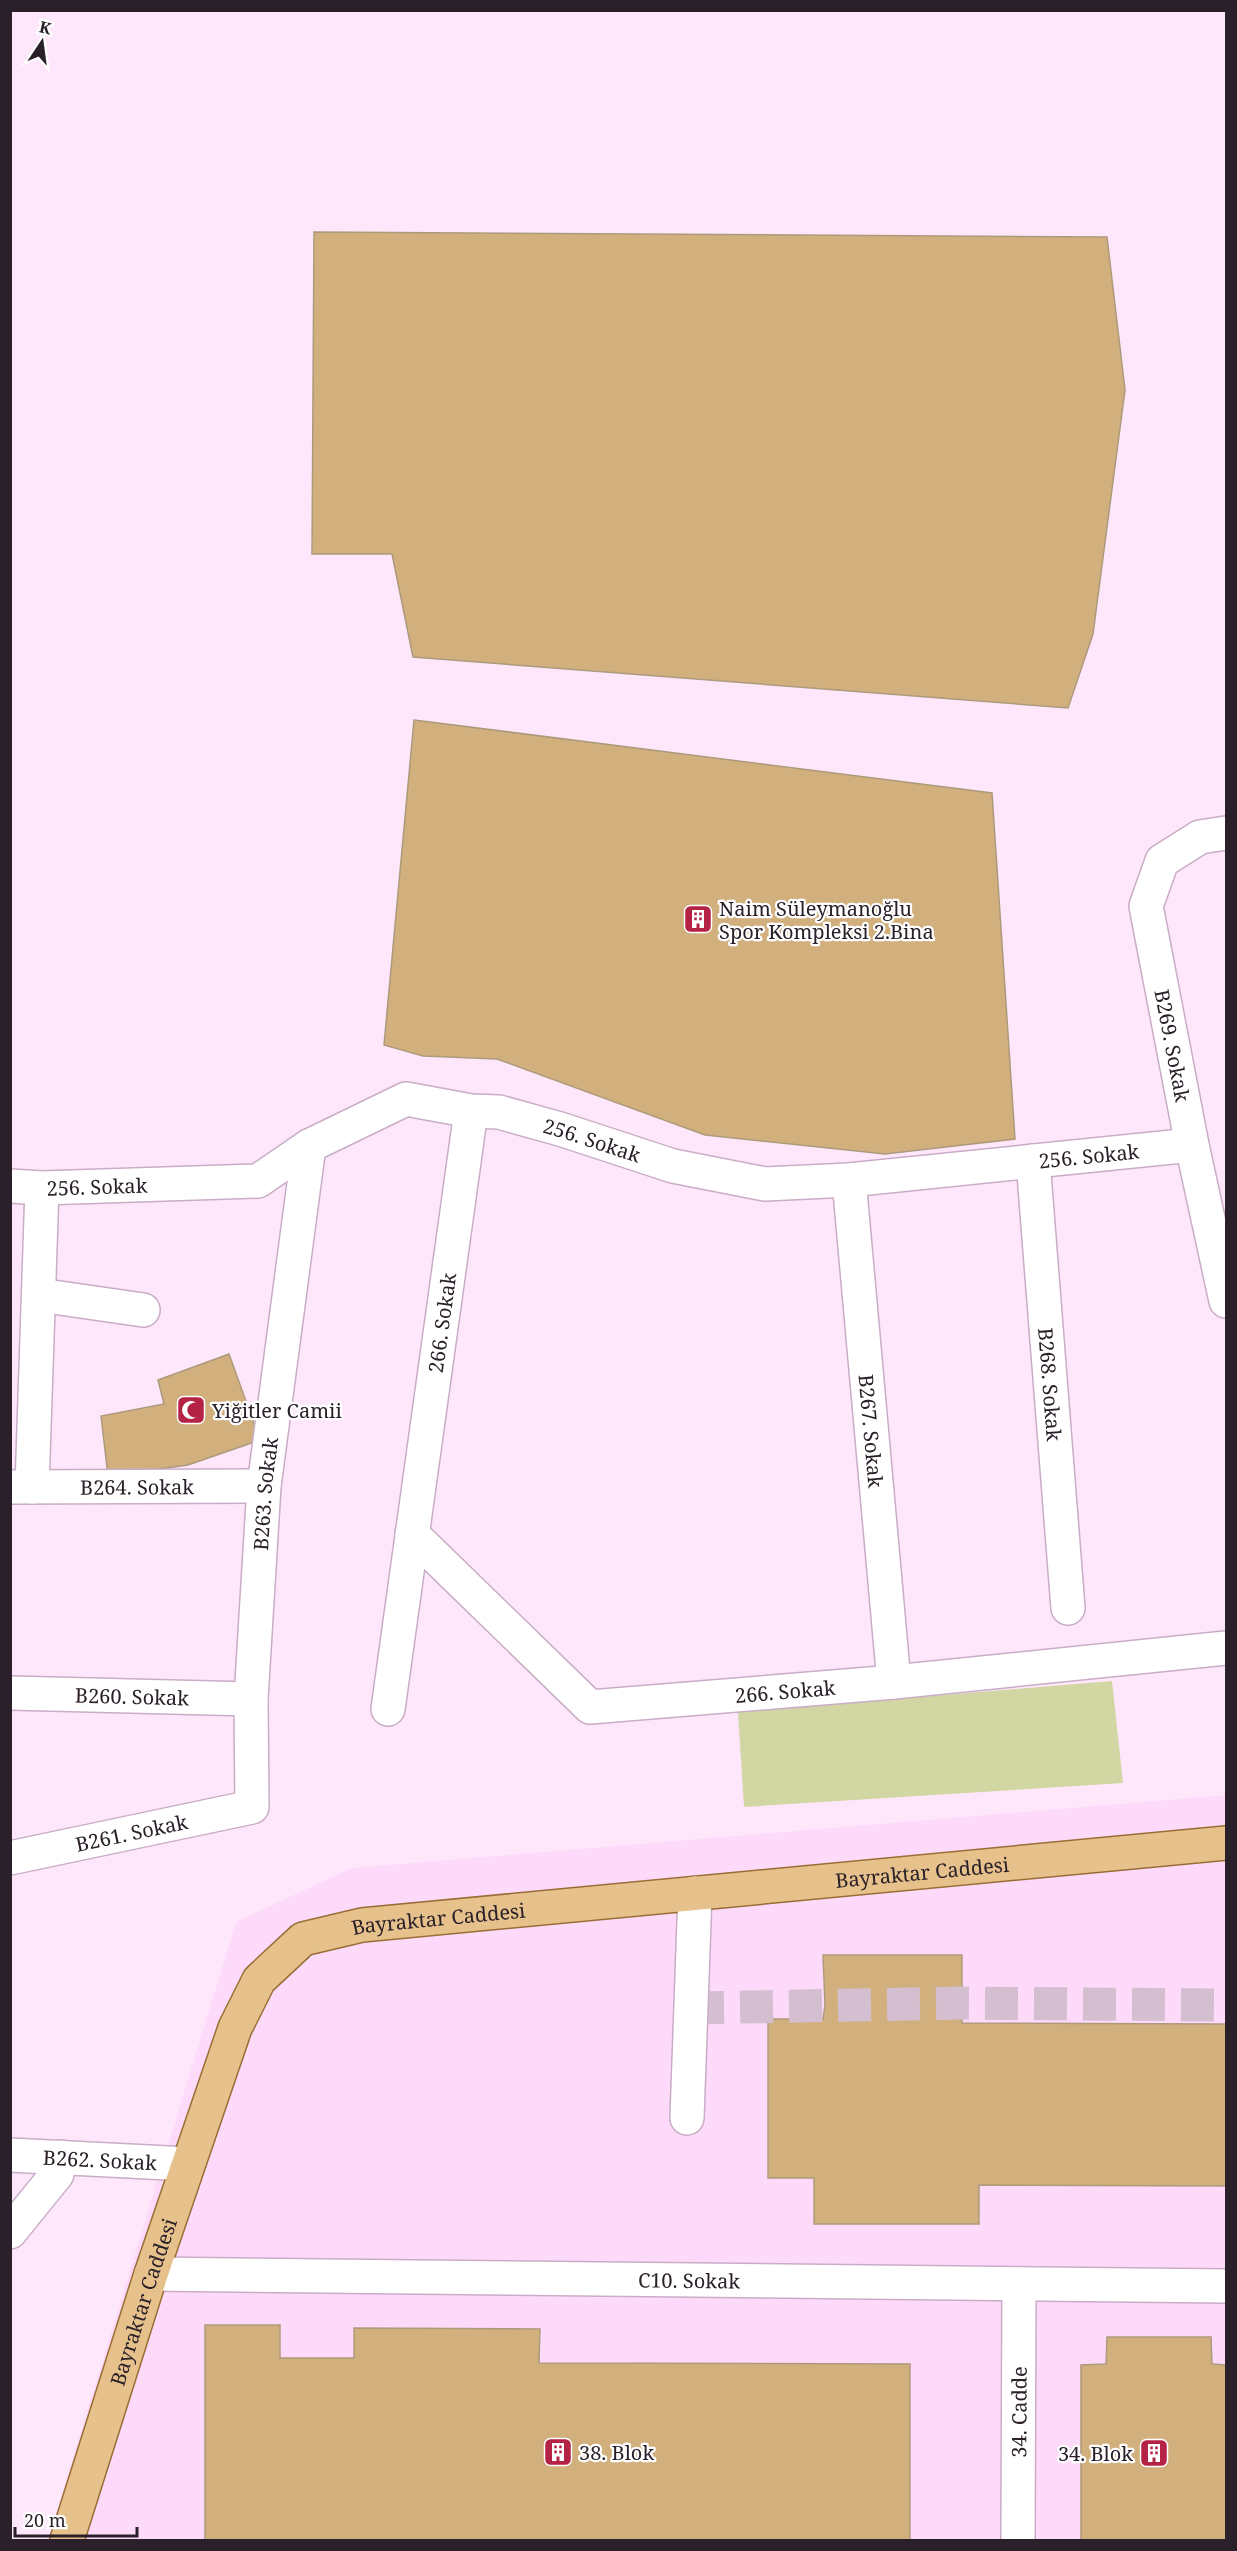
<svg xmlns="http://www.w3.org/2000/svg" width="1237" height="2551" viewBox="0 0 1237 2551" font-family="'Noto Serif',serif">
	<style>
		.built { fill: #fedafa }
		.green { fill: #d1d6a3 }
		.building { fill: #d1b07e; stroke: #ad9a7c; stroke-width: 1.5 }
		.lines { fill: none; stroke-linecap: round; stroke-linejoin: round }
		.minor-tunnel { stroke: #d4bfd1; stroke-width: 33; stroke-dasharray: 33 16; stroke-linecap: butt }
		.minor-casing { stroke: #c9adc6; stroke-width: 36 }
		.major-casing { stroke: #996e36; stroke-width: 36 }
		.minor { stroke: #fff; stroke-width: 33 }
		.major { stroke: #e6c18b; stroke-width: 33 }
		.labels { text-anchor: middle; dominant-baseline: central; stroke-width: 4.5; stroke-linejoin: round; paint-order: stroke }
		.poi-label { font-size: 20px; fill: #2a2029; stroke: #fff; text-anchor: start }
		.street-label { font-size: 20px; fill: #2a2029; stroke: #fff }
	</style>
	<rect width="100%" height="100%" fill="#fee7fb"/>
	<path class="built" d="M1226,1795V2540H48L236,1922L352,1868Z"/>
	<path class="green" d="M1112,1681L1123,1783L744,1807L738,1712Z"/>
	<path class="building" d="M314,232L1107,237L1125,390L1093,634L1068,708L413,657L392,554H312Z
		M414,720L992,793L1015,1139L885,1154L705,1135L497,1059L423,1056L384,1045Z
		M229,1354L260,1440L188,1465L108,1476L101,1416L164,1404L158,1380Z
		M823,1955H962V2023L1226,2024V2186L979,2185V2224H814V2178H768V2019H823L825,2005Z
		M205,2325H280V2358H354V2328L540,2329L539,2363L910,2364V2540H205Z
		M1107,2337H1211L1212,2364L1226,2365V2540H1081V2365L1106,2364Z"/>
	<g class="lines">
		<path class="minor-tunnel" d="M691,2008L962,2003L1226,2005"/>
		<g class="minor-casing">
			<g id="minor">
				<path id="s1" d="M1226,833L1200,837L1162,861L1146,906L1192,1145L1226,1301"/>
				<path id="s2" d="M1033,1161L1068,1608"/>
				<path id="s3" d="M849,1180L894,1682"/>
				<path id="s4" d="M10,1186L42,1188L258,1181L309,1146L406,1099L471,1111L499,1112L560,1129L673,1166L765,1184L849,1180L1192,1145"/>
				<path d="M39,1295L143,1310"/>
				<path id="s5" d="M11,1487L264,1486"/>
				<path d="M32,1487L42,1188"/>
				<path id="s6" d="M412,1534L590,1707L894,1682L1226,1648"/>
				<path id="s7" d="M10,1693L251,1699"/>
				<path id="s8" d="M388,1709L471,1111"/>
				<path id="s9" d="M10,1858L252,1807L251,1699L264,1486L309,1146"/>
				<path d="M687,2118L695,1893"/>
				<path id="s10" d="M10,2155L188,2164"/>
				<path d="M10,2232L57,2174L61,2157"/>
				<path id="s11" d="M151,2274L1226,2286"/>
				<path id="s12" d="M1018,2540L1019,2284"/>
			</g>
		</g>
		<g class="major-casing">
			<g id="major">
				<path id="s13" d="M67,2540L151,2274L235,2028L259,1980L303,1939L362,1925L1226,1843"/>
			</g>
		</g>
		<use href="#minor" class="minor"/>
		<use href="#major" class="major"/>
	</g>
	<defs>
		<g id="building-square" transform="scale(1.5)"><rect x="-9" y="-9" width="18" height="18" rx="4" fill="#b42245" stroke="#fff"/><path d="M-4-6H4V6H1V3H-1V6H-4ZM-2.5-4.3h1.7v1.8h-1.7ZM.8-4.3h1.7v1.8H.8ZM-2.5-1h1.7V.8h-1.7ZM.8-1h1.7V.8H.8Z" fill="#fff"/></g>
		<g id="mosque-square" transform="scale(1.5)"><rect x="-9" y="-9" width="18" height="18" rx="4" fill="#b42245" stroke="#fff"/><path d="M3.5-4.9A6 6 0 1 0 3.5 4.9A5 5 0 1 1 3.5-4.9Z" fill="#fff"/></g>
	</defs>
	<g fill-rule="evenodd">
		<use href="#building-square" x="698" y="919"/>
		<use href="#mosque-square" x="191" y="1410"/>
		<use href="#building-square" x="558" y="2452"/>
		<use href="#building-square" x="1154" y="2453"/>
	</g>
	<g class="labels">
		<g class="poi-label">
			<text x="719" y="908">Naim Süleymanoğlu<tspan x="719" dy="23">Spor Kompleksi 2.Bina</tspan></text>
			<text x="212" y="1410">Yiğitler Camii</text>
			<text x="579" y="2452">38. Blok</text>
			<text x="1133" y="2453" text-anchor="end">34. Blok</text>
		</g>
		<g class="street-label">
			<text stroke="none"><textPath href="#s1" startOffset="261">B269. Sokak</textPath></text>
			<text stroke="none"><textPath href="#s4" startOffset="609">256. Sokak</textPath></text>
			<text stroke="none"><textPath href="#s4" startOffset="1113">256. Sokak</textPath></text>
			<text stroke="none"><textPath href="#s4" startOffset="87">256. Sokak</textPath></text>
			<text stroke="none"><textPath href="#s8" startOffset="390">266. Sokak</textPath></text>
			<text stroke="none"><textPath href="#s2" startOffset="224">B268. Sokak</textPath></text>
			<text stroke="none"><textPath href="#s3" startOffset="252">B267. Sokak</textPath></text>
			<text stroke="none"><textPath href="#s5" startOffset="126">B264. Sokak</textPath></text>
			<text stroke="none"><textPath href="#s9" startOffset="561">B263. Sokak</textPath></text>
			<text stroke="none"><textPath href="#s6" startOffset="444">266. Sokak</textPath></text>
			<text stroke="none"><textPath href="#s7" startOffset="122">B260. Sokak</textPath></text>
			<text stroke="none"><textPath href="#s9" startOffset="124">B261. Sokak</textPath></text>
			<text stroke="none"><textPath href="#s13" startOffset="1276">Bayraktar Caddesi</textPath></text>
			<text stroke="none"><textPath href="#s13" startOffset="790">Bayraktar Caddesi</textPath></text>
			<text stroke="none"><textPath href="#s10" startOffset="90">B262. Sokak</textPath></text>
			<text stroke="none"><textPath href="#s11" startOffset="538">C10. Sokak</textPath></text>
			<text stroke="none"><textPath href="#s13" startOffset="250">Bayraktar Caddesi</textPath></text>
			<text stroke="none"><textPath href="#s12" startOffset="128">34. Cadde</textPath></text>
		</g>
	</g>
	<rect width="1237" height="2551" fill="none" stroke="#2a2029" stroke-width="24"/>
	<g transform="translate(42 42) rotate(13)" stroke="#ffffff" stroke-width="4.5" paint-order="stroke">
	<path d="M0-4.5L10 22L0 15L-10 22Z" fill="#2a2029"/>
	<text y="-9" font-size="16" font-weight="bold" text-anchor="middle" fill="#2a2029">K</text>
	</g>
	<path d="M15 2527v9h122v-9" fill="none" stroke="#2a2029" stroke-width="3"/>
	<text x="24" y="2527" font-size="18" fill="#2a2029" stroke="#ffffff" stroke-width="4.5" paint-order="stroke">20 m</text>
</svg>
